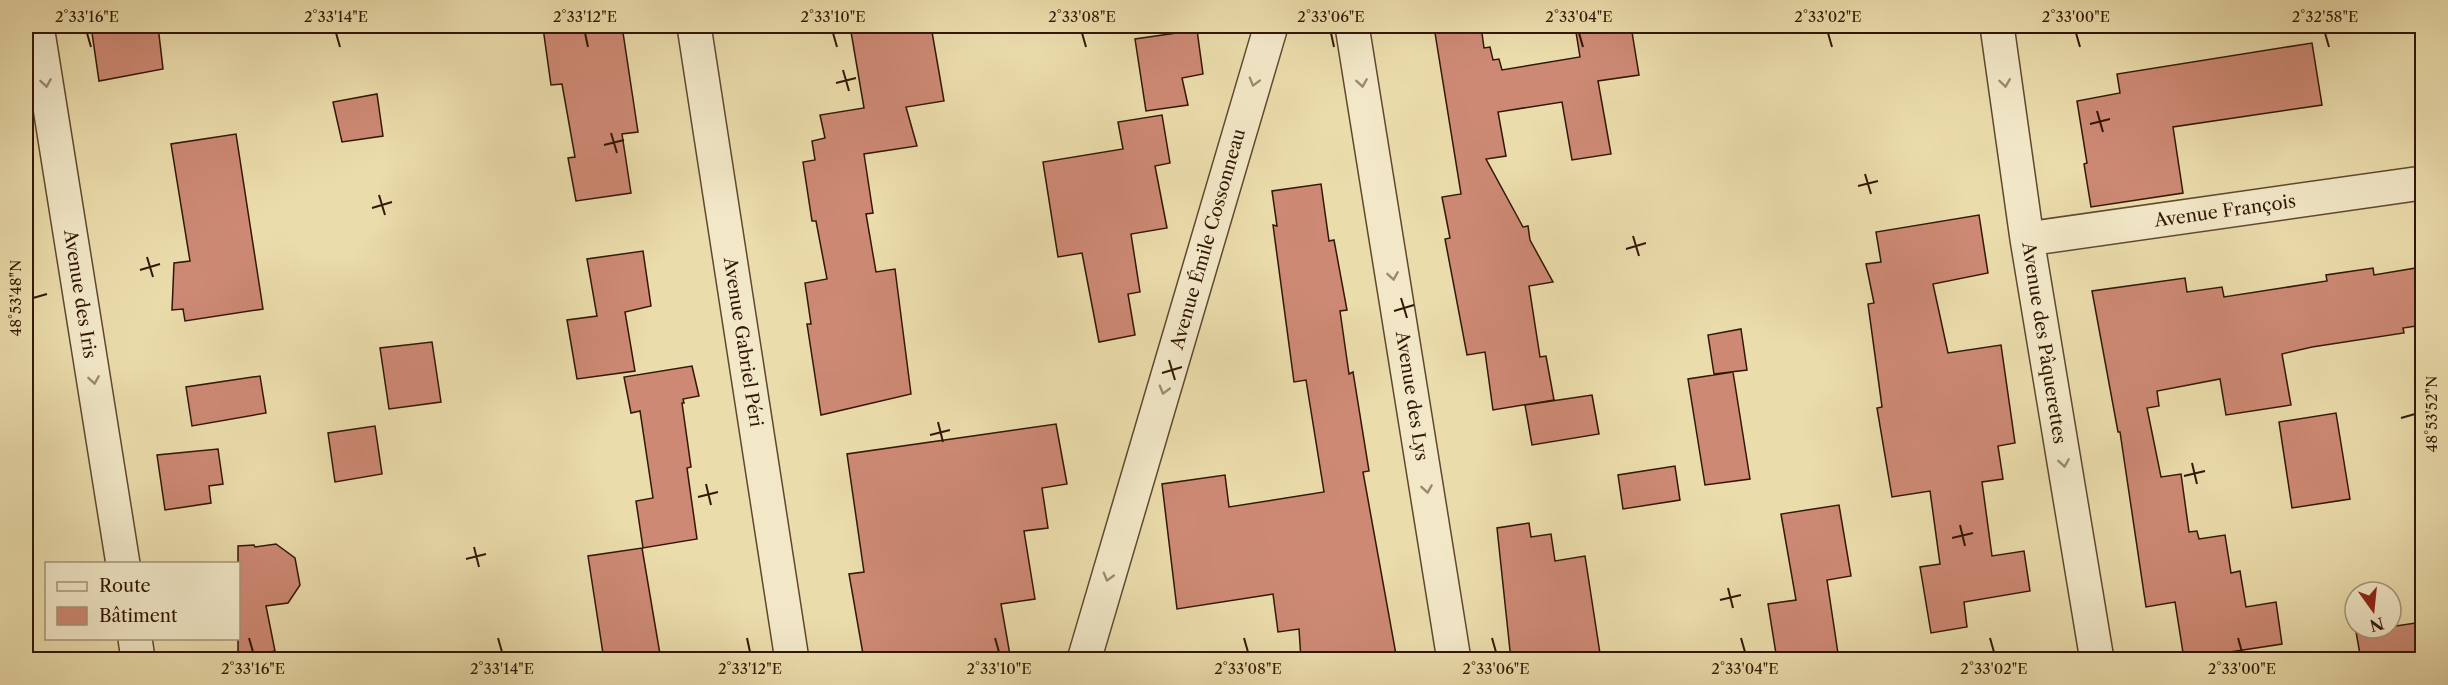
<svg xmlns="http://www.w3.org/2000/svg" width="2448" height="685" viewBox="0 0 2448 685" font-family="'Libre Caslon Text',serif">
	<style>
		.building { fill: #cd8974; stroke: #321705; stroke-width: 1.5 }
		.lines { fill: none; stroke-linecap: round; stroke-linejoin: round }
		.minor-casing { stroke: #60482e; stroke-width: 36 }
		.tertiary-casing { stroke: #60482e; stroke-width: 36 }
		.minor { stroke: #f2e8c8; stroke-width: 33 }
		.tertiary { stroke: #f2e8c8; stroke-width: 33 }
		.oneway { stroke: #9c8a70 }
		.ticks { fill: none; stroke: #321705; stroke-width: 2 }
		.labels { text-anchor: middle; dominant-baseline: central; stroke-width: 6; stroke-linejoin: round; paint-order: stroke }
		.street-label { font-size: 18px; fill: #321705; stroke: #f2e8c8 }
		.neatline { fill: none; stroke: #321705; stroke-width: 2 }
		.ticks-label { font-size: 15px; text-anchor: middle; fill: #321705 }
	</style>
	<rect width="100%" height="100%" fill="#ebdcab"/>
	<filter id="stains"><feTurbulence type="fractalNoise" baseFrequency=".00333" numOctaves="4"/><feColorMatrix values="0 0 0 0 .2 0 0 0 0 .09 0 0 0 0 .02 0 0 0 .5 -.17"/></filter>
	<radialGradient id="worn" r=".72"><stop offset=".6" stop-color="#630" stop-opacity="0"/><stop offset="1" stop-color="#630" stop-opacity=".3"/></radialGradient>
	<path class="building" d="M91,26H158L163,69L99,81Z
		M561,26H622L638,132L622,134L631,193L576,201L568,158L575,157L562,84L551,85L543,28Z
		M850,26H931L944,101L906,107L917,146L864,154L873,213L866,214L876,272L895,269L911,394L821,415L807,324H811L805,283L827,279L816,221H812L803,162L815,160L812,141L825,138L820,115L864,108Z
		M1481,26L1484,48L1490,47L1493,60L1499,59L1502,70L1580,57L1575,26H1631L1639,75L1598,81L1611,154L1572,160L1562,102L1498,112L1506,156L1486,159L1523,227L1528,226L1530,240L1553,282L1529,286L1540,357L1546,356L1554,400L1493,410L1485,352L1467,355L1445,239L1450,238L1442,197L1461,194L1435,33Z
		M1197,30L1203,74L1182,78L1188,105L1146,111L1135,39Z
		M2312,43L2322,105L2173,127L2183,193L2091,207L2084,164L2087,163L2077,101L2120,93L2117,74Z
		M377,94L383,136L342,142L333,102Z
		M1162,115L1170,163L1155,166L1167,228L1131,234L1140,292L1128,294L1135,335L1099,342L1082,253L1058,257L1043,162L1123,149L1118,122Z
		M236,134L263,309L185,321L183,309L172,310L174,263L190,261L171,144Z
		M1321,184L1329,241L1334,240L1347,310L1340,311L1349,374L1353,372L1369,471L1363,472L1397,660H1301L1299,629L1278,632L1273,594L1177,609L1162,484L1225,475L1229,507L1324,492L1306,380L1294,382L1273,225L1277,226L1272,191Z
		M1979,215L1988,273L1933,284L1948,353L2001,345L2015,443L1998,446L2003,479L1982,482L1992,556L2024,551L2030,591L1964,602L1967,627L1931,633L1920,567L1940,564L1930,491L1892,497L1877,408L1882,407L1868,304L1874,303L1866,264L1881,262L1876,232Z
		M643,251L651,306L625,312L635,371L577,379L567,320L597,316L587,259Z
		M2422,267V325L2403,328L2404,333L2312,347L2282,354L2291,405L2226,415L2220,379L2157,391L2159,406L2147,408L2161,477L2181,474L2189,532L2197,531L2199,539L2225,535L2231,573L2240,571L2246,607L2276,602L2282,644L2184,659L2175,602L2146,607L2120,432H2118L2092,291L2185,278L2187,292L2222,287L2224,297L2327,281L2326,275L2373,268L2374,275Z
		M1741,329L1747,370L1714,374L1708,335Z
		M432,342L441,402L389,409L380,348Z
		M692,366L699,396L683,399L684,403H682L691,467L687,468L697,539L643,548L636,501L653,498L640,411L631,413L624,377Z
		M1733,372L1750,479L1705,485L1688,379Z
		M260,376L266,413L192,426L186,387Z
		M1592,395L1599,434L1532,445L1525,405Z
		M2336,413L2350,499L2292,508L2279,422Z
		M1056,424L1067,484L1042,488L1048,528L1024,531L1035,599L1001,604L1010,655L983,660H864L849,574L864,572L847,454Z
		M375,426L382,474L335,482L328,433Z
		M218,449L223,484L209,486L211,503L165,510L157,455Z
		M1675,466L1680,500L1623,509L1618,475Z
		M1839,505L1851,576L1827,580L1839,660H1777L1768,604L1796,600L1781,514Z
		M1529,523L1531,537L1551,534L1555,561L1585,556L1601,660H1511L1497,528Z
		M276,544L295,558L300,585L288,603L266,606L275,651L238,657V546L254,545L255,547Z
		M642,548L661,660H604L588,556Z
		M2422,622V654L2389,660H2361L2356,632Z"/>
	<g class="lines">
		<g class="minor-casing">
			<path id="minor" d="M37,26L123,564
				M694,26L792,660
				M1352,26L1454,660
				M1997,26L2027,239L2097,660
				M2027,239L2422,183
				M135,638L138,660"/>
		</g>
		<g class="tertiary-casing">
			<path id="tertiary" d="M1084,660L1271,26"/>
		</g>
		<use href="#minor" class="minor"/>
		<use href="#tertiary" class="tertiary"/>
	</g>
	<defs><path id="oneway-chevron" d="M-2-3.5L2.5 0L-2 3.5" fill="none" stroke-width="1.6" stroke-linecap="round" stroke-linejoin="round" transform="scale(1.5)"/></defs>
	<g class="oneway">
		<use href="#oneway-chevron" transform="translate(1254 82) rotate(106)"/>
		<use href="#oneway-chevron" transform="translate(46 83) rotate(81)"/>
		<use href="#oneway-chevron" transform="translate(1362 83) rotate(81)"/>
		<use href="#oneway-chevron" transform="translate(2005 83) rotate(82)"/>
		<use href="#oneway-chevron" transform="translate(1393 276) rotate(81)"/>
		<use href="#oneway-chevron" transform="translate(94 380) rotate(81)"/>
		<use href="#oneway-chevron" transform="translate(1164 390) rotate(106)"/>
		<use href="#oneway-chevron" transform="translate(2064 463) rotate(81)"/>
		<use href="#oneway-chevron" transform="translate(1427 489) rotate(81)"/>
		<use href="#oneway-chevron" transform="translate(1108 577) rotate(106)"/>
	</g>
	<path class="ticks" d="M87,33L91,47M336,33L340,47M585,33L588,47M833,33L837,47M1082,33L1086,47M1331,33L1334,47M1579,33L1583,47M1828,33L1832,47M2076,33L2080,47M2325,33L2329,47M843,70L849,91M836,83L856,78M2097,111L2103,132M2090,124L2110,119M611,133L617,153M604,145L624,140M1865,174L1871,194M1858,186L1878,181M379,195L385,215M372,208L392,202M1633,236L1639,256M1626,249L1646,243M147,257L153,277M140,270L160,264M33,298L47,294M1401,298L1407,318M1394,311L1414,305M1169,360L1175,380M1162,373L1182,367M2401,418L2415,414M938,422L943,442M930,435L950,430M2192,463L2197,484M2184,476L2205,471M706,484L711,505M698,497L718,492M1960,525L1965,546M1952,538L1973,533M474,547L479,567M466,559L486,554M1728,588L1733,608M1720,600L1741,595M249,638L253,652M498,638L502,652M747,638L750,652M995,638L999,652M1244,638L1248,652M1492,638L1496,652M1741,638L1745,652M1990,638L1994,652M2238,638L2242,652"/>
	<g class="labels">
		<g class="street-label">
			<text transform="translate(2225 211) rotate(-8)">Avenue François</text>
			<text transform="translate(1208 239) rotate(-74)">Avenue Émile Cossonneau</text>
			<text transform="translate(80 294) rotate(81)">Avenue des Iris</text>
			<text transform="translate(743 342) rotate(81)">Avenue Gabriel Péri</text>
			<text transform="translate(2044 343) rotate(81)">Avenue des Pâquerettes</text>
			<text transform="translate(1412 396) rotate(81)">Avenue des Lys</text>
		</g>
	</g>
	<rect width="2448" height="685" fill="none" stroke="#ebdcab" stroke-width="66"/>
	<rect x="45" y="562" width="195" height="78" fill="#f2e8c8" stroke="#a5947a" stroke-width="1.5"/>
	<rect x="57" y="582" width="30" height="9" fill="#f2e8c8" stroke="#a5947a" stroke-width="1.5"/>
	<text x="99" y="592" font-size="18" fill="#321705">Route</text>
	<rect x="57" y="607" width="30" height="18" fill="#cd8974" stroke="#a5947a" stroke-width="1.5"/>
	<text x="99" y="622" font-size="18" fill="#321705">Bâtiment</text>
	<g transform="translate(2373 610) rotate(165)"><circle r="28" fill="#f2e8c8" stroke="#a5947a" stroke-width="1.5"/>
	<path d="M0-4.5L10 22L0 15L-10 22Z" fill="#8f2418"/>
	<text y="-9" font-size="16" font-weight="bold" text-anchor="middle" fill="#321705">N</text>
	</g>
	<rect x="33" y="33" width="2382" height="619" class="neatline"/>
	<g class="ticks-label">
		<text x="87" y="22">2°33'16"E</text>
		<text x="336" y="22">2°33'14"E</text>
		<text x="585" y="22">2°33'12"E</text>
		<text x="833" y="22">2°33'10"E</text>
		<text x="1082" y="22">2°33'08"E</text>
		<text x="1331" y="22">2°33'06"E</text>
		<text x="1579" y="22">2°33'04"E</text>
		<text x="1828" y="22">2°33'02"E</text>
		<text x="2076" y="22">2°33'00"E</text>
		<text x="2325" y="22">2°32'58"E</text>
		<text transform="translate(16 298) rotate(-90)" y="5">48°53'48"N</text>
		<text transform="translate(2432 414) rotate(-90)" y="5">48°53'52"N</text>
		<text x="253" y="674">2°33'16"E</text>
		<text x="502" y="674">2°33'14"E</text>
		<text x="750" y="674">2°33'12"E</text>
		<text x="999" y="674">2°33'10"E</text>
		<text x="1248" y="674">2°33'08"E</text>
		<text x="1496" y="674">2°33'06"E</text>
		<text x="1745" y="674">2°33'04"E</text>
		<text x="1994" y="674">2°33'02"E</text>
		<text x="2242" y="674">2°33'00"E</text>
	</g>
	<rect width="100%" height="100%" filter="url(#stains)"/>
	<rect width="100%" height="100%" fill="url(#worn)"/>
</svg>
